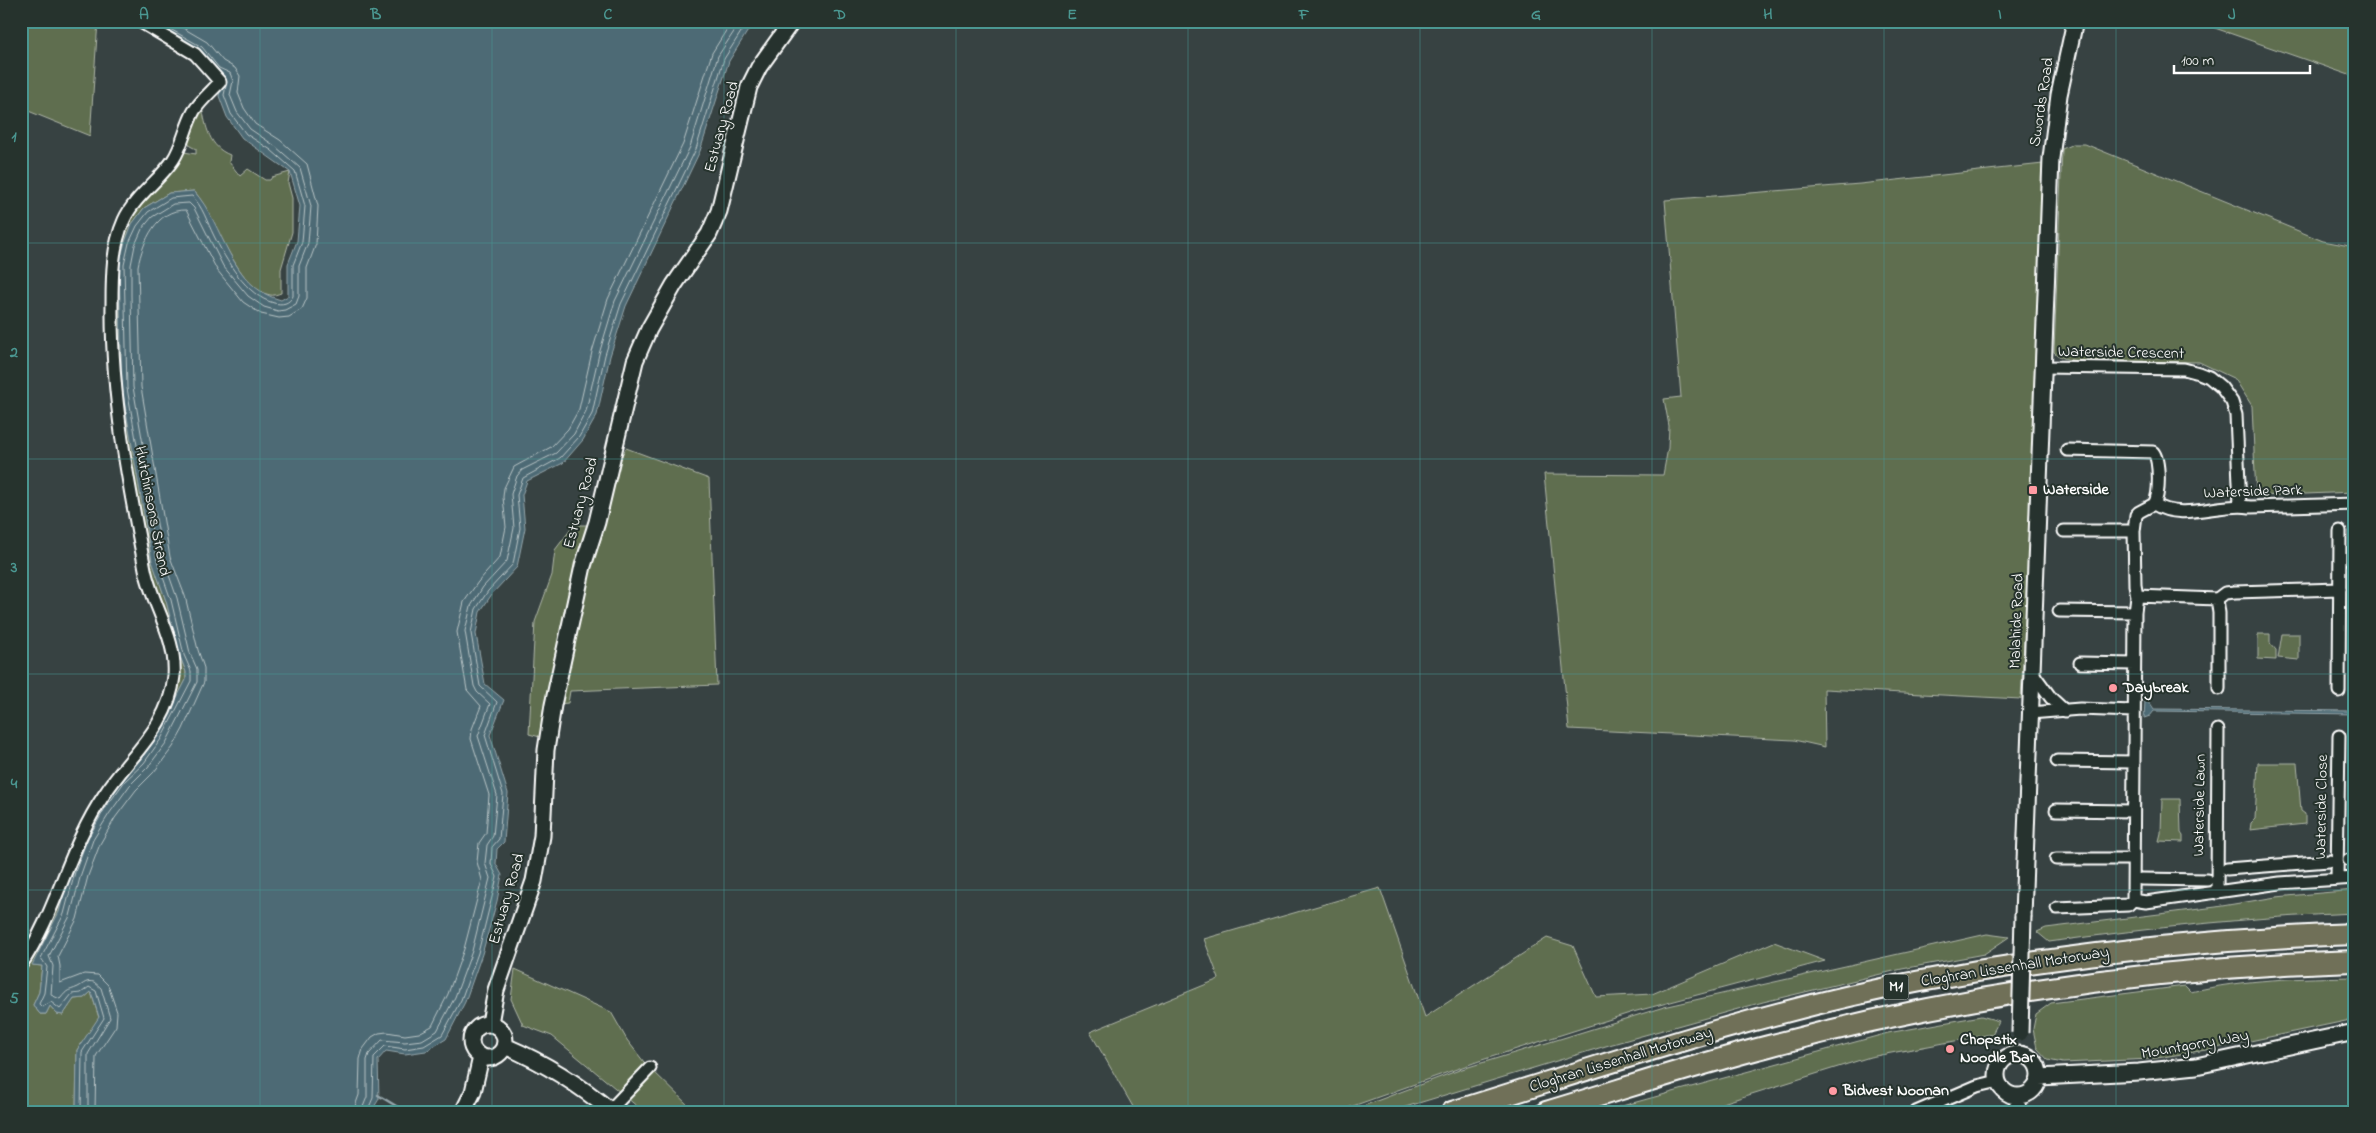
<svg xmlns="http://www.w3.org/2000/svg" width="2376" height="1133" viewBox="0 0 2376 1133" font-family="'Indie Flower',sans-serif">
	<style>
		.green { fill: #5f6e50; stroke: #afb6a8 }
		.water { fill: #4e6b74; stroke: #95a6ac }
		.lines { fill: none; stroke-linecap: round; stroke-linejoin: round }
		.shore { stroke: #b8c4c7; stroke-width: 1 }
		.stream { stroke: #95a6ac; stroke-width: 2.5 }
		.street-casing { stroke: #fff; stroke-width: 15 }
		.secondary-casing { stroke: #fff; stroke-width: 19 }
		.highway-casing { stroke: #fff; stroke-width: 24 }
		.street { stroke: #26332d; stroke-width: 11 }
		.secondary { stroke: #26332d; stroke-width: 15 }
		.highway { stroke: #706f59; stroke-width: 20 }
		.secondary-bridge-casing { stroke: #fff; stroke-width: 19; stroke-linecap: butt }
		.secondary-bridge { stroke: #26332d; stroke-width: 15 }
		.grid { fill: none; stroke: #4b9892; stroke-width: 1; stroke-opacity: 0.55 }
		.poi-dot { fill: #ff9aa2; stroke: #26332d; stroke-width: 2 }
		.labels { text-anchor: middle; dominant-baseline: central; stroke-width: 4; stroke-linejoin: round; paint-order: stroke }
		.shield { fill: #26332d; stroke: #bec2c0; stroke-width: 1 }
		.shield-label { font-size: 15px; font-weight: bold; fill: #fff }
		.street-label { font-size: 16px; fill: #fff; stroke: #26332d }
		.poi-label { font-size: 16px; font-weight: bold; fill: #fff; stroke: #26332d; text-anchor: start }
		.neatline { fill: none; stroke: #4b9892; stroke-width: 2 }
		.grid-label { font-size: 16px; text-anchor: middle; font-weight: bold; fill: #4b9892 }
	</style>
	<rect width="100%" height="100%" fill="#374242"/>
	<filter id="ink" filterUnits="userSpaceOnUse"><feTurbulence type="fractalNoise" baseFrequency=".02" numOctaves="2"/><feDisplacementMap in="SourceGraphic" scale="10" xChannelSelector="R" yChannelSelector="G"/><feConvolveMatrix kernelMatrix="1 2 1 2 8 2 1 2 1" color-interpolation-filters="sRGB"/></filter>
	<g filter="url(#ink)">
		<path class="green" d="M21,21H98L90,136L21,108Z
			M2214,21H2355V77L2212,27Z
			M202,107C206,127 209,147 230,155L229,162L240,176L248,169L265,180H270L272,177L290,172L288,183L292,198V232L281,269V293C278,294 273,296 270,295C237,290 215,214 194,191L169,193L144,208L132,224L125,242L119,264L122,388L152,561L166,601L180,656L186,672V680L157,737L140,760L122,778L100,808L83,836L70,871L59,912L33,965L42,966L39,992L33,1005L40,1014H46L50,1006L57,1014L63,1015L74,999L84,998L91,992L99,1018L77,1050L76,1112H21V972L51,911L84,827L104,794L150,738L162,719L169,700L174,675L173,659L168,636L147,577L130,491L118,420L114,365L112,281L116,242L125,217L142,194L149,195L175,167L184,152L196,154V149L190,146L187,140C188,130 192,112 202,107Z
			M2073,144H2085L2323,241L2355,247V492L2256,496L2252,406L2235,379L2199,362L2116,361L2108,359L2106,361C2092,361 2065,364 2054,352L2062,149Z
			M2043,164L2032,482L2021,699L1824,689L1825,747L1794,740L1569,729L1544,474L1663,475L1668,448L1669,426L1664,399L1681,397L1665,200L1860,184Z
			M626,448L709,479L717,685L570,691L568,703L549,705L540,737L529,734L535,622L552,575L555,550L574,525H600L616,466Z
			M2258,634H2270V643L2276,650V660L2258,659Z
			M2282,634H2299V660L2278,658Z
			M2258,763H2297L2301,811L2305,814V824L2250,830L2251,823L2255,819Z
			M2162,799H2180L2181,833L2183,836V842L2159,841L2161,833Z
			M1380,888L1425,1017L1547,938L1573,946L1596,997L1652,994L1774,942L1825,961L1633,1012L1482,1060L1339,1111L1136,1112L1090,1032L1219,979L1204,939Z
			M2355,890V913C2253,917 2150,928 2049,942L2037,932L2046,928L2216,907L2276,897Z
			M1987,934L2009,937L1984,954L1902,969L1763,1002L1609,1045L1389,1112H1347L1462,1069L1664,1007Z
			M515,969L611,1012L627,1040L644,1062L695,1112H644L552,1036L523,1025L511,999Z
			M2355,977V1019L2212,1049L2151,1059L2063,1063L2048,1060L2037,1048L2033,1029L2036,1014L2051,1003L2185,986L2191,992C2241,979 2303,978 2355,977Z
			M1981,1016L1999,1021L1992,1034L1870,1057L1694,1112H1600L1888,1033Z"/>
		<path class="water" d="M133,21H754L729,61L700,151L626,306L610,356L597,415L583,440L563,463L527,481L522,495L525,528L517,567L492,594L480,612L476,634L485,684L504,700L490,735L508,793L504,842L497,849L496,864L502,875L497,901L482,954L465,1002L446,1039L426,1051L405,1054L386,1051L378,1060L379,1099L371,1112H76L77,1050L99,1017L91,992L84,998L74,999L63,1015L57,1014L50,1006L46,1014H40L33,1005L39,992L42,966L32,965L59,912L70,871L83,836L122,778L140,760L157,736L186,680V672L180,656L166,601L152,561L122,388L119,264L125,242L132,224L144,208L169,193L194,191C225,225 229,287 281,300L288,296V264L297,241L300,206L290,172L242,138L227,117L219,96L222,81L195,56Z
			M2145,701L2150,703L2154,709L2355,711V714L2154,711L2150,716L2144,718Z"/>
		<g class="lines">
			<path class="shore" d="M90,835L104,810L125,781L144,763L161,739L191,681V671L184,655L171,600L157,560L127,388L124,265L129,243L137,226L148,212L171,198L192,196C203,207 207,222 214,236C226,260 246,296 274,303C282,305 289,304 293,296V265L302,242L305,206L295,171L271,150L246,134L231,114L224,95L226,86
				M81,1112L82,1052L104,1018L96,991L89,987L81,993L72,994L60,1009L51,1002L42,1007L39,1004L44,993L47,967L41,958L64,914L75,872L87,840
				M88,1112V1054L110,1018L101,988L94,982C86,980 84,984 78,987C67,992 69,988 60,999L51,995L53,966L49,956L70,916L81,874L93,840L109,814L130,785L148,767L166,743L197,682V669L190,653L177,598L163,558L133,387L131,295V265L135,245L142,229L152,217L173,204L189,203L194,208L223,266L248,296L264,307L278,311L285,310L296,304L299,296V266L308,243L311,206L300,168L275,146L250,129L237,112L230,95L233,81L230,73L219,68L202,47L156,21
				M95,1112L96,1056L116,1026L117,1012L108,985L98,975L84,974L60,983V966L58,956L77,919L88,876L100,844L115,818L136,790L154,772L173,747L183,729L204,682V668L198,650L185,596L170,557L141,387L138,266C143,242 156,209 186,210L217,270L243,302L261,314L279,318L289,317L302,309L307,298V268L316,244L318,206L307,164L280,140L255,124L244,108L238,93L240,76L235,68L223,61L207,42L171,21
				M353,1112L359,1095L360,1059L363,1049L372,1037L379,1033L387,1032L405,1035L419,1033L432,1026L448,994L464,949L482,880L477,862L479,843L486,833L489,795L471,739L472,729L481,706L467,690L457,632L464,602L478,582L500,557L506,527L503,497L504,488L514,467L551,447L568,429L579,409L592,352L608,299L683,144L712,53L732,21
				M361,1112L367,1097V1060L369,1054L382,1040L405,1042L422,1040L437,1031L455,997L472,951L490,878L485,863L487,845L493,836L497,795L478,736L490,704L477,692L474,686L465,631L471,606L483,587L507,561L514,528L511,494L517,476L522,470L556,453L574,434L586,411L599,354L615,301L690,147L718,56L741,21
				M367,1112L373,1098L374,1057L385,1046L405,1049L424,1046L442,1035L461,1000L478,953L497,877L491,864L492,847L499,839L503,794L485,735L497,702L480,686L471,633L476,609L488,591L513,564L520,528L517,495L523,478L560,458L579,437L592,414L605,355L621,304L696,149L724,59L748,21"/>
			<path class="stream" d="M378,1095L406,1112"/>
			<g class="street-casing">
				<path id="street" d="M2043,367L2184,369L2199,373L2209,377L2221,387L2232,402L2236,415L2240,506
					M2154,504C2182,522 2220,502 2250,507L2355,504
					M2064,531H2134
					M2137,596L2217,599
					M2059,611L2135,612
					M2080,663L2134,664
					M2032,672L2051,698L2065,711
					M2219,689V613L2217,599L2225,593L2235,592L2340,589
					M2339,691L2340,531
					M2030,713L2080,709L2133,711
					M2057,761L2134,762
					M2056,810L2133,811
					M2056,859H2132
					M2349,860H2355
					M2227,869L2329,861
					M2141,879L2207,880
					M2337,879L2339,736
					M2217,893L2218,730
					M2133,900L2146,902L2280,883L2355,878
					M2057,908L2128,905L2133,900L2135,612L2137,596L2135,585L2134,531L2136,515L2139,512L2154,504C2160,495 2160,460 2153,452L2067,450
					M21,965C57,912 68,848 104,795C130,755 169,727 174,676C177,638 152,605 145,569C128,482 111,395 112,305C112,276 112,247 124,220C135,196 159,181 173,160C183,145 185,127 194,111C200,101 212,91 220,82L195,54L139,21
					M610,1110L650,1068
					M1916,1112L1977,1086L1998,1081"/>
			</g>
			<g class="secondary-casing">
				<path id="secondary" d="M2023,916L2051,158L2059,95L2075,21
					M490,1023L496,990L534,881L542,836L546,750L553,705L583,566L597,522L635,361L649,329L674,285L709,234L719,211L749,87L759,67L792,21
					M471 1041a17 17 0 1 1 34 0a17 17 0 1 1-34 0Z
					M505,1046C545,1063 579,1084 612,1112
					M1997 1075a21 21 0 1 1 42 0a21 21 0 1 1-42 0Z
					M2039,1077L2139,1072L2196,1066L2355,1032
					M463,1112L473,1092L481,1057
					M2018,1112V1096"/>
			</g>
			<g class="highway-casing">
				<path id="highway" d="M1452,1112C1607,1064 1762,1011 1921,981C2064,954 2209,939 2355,934
					M1546,1112C1620,1090 1694,1065 1769,1046C1960,995 2157,967 2355,961"/>
			</g>
			<use href="#street" class="street"/>
			<use href="#secondary" class="secondary"/>
			<use href="#highway" class="highway"/>
			<g class="secondary-bridge-casing">
				<path id="secondary-bridge" d="M2020,1033L2023,916"/>
			</g>
			<use href="#secondary-bridge" class="secondary-bridge"/>
		</g>
	</g>
	<path class="grid" d="M260,21V1112M492,21V1112M724,21V1112M956,21V1112M1188,21V1112M1420,21V1112M1652,21V1112M1884,21V1112M2116,21V1112M21,243H2355M21,459H2355M21,674H2355M21,890H2355"/>
	<g class="poi-dot">
		<rect x="2028" y="485" width="10" height="10" rx="2.5"/>
		<circle cx="2113" cy="688" r="5"/>
		<circle cx="1950" cy="1049" r="5"/>
		<circle cx="1833" cy="1091" r="5"/>
	</g>
	<g class="labels">
		<rect class="shield" x="1883.5" y="974.5" width="25" height="25" rx="4"/>
		<g class="shield-label">
			<text x="1896" y="987">M1</text>
		</g>
		<g class="street-label">
			<text transform="translate(2042 102) rotate(-81)">Swords Road</text>
			<text transform="translate(722 127) rotate(-75)">Estuary Road</text>
			<text transform="translate(2121 353) rotate(1)">Waterside Crescent</text>
			<text transform="translate(2253 492) rotate(-2)">Waterside Park</text>
			<text transform="translate(581 503) rotate(-75)">Estuary Road</text>
			<text transform="translate(152 511) rotate(79)">Hutchinsons Strand</text>
			<text transform="translate(2017 621) rotate(-88)">Malahide Road</text>
			<text transform="translate(2200 805) rotate(-89)">Waterside Lawn</text>
			<text transform="translate(2322 807) rotate(-89)">Waterside Close</text>
			<text transform="translate(507 899) rotate(-74)">Estuary Road</text>
			<text transform="translate(2015 967) rotate(-9)">Cloghran Lissenhall Motorway</text>
			<text transform="translate(2195 1045) rotate(-10)">Mountgorry Way</text>
			<text transform="translate(1621 1060) rotate(-17)">Cloghran Lissenhall Motorway</text>
		</g>
		<g class="poi-label">
			<text x="2043" y="490">Waterside</text>
			<text x="2123" y="688">Daybreak</text>
			<text x="1960" y="1040">Chopstix<tspan x="1960" dy="18">Noodle Bar</tspan></text>
			<text x="1843" y="1091">Bidvest Noonan</text>
		</g>
	</g>
	<rect width="2376" height="1133" fill="none" stroke="#26332d" stroke-width="55"/>
	<path d="M2174 65v8h136v-8" fill="none" stroke="#ffffff" stroke-width="2.5"/>
	<text x="2181" y="65" font-size="15" fill="#ffffff" stroke="#26332d" stroke-width="4" paint-order="stroke">100 m</text>
	<rect x="28" y="28" width="2320" height="1078" class="neatline"/>
	<g class="grid-label">
		<text x="144" y="19">A</text>
		<text x="376" y="19">B</text>
		<text x="608" y="19">C</text>
		<text x="840" y="19">D</text>
		<text x="1072" y="19">E</text>
		<text x="1304" y="19">F</text>
		<text x="1536" y="19">G</text>
		<text x="1768" y="19">H</text>
		<text x="2000" y="19">I</text>
		<text x="2232" y="19">J</text>
		<text x="14" y="141">1</text>
		<text x="14" y="357">2</text>
		<text x="14" y="572">3</text>
		<text x="14" y="788">4</text>
		<text x="14" y="1003">5</text>
	</g>
</svg>
